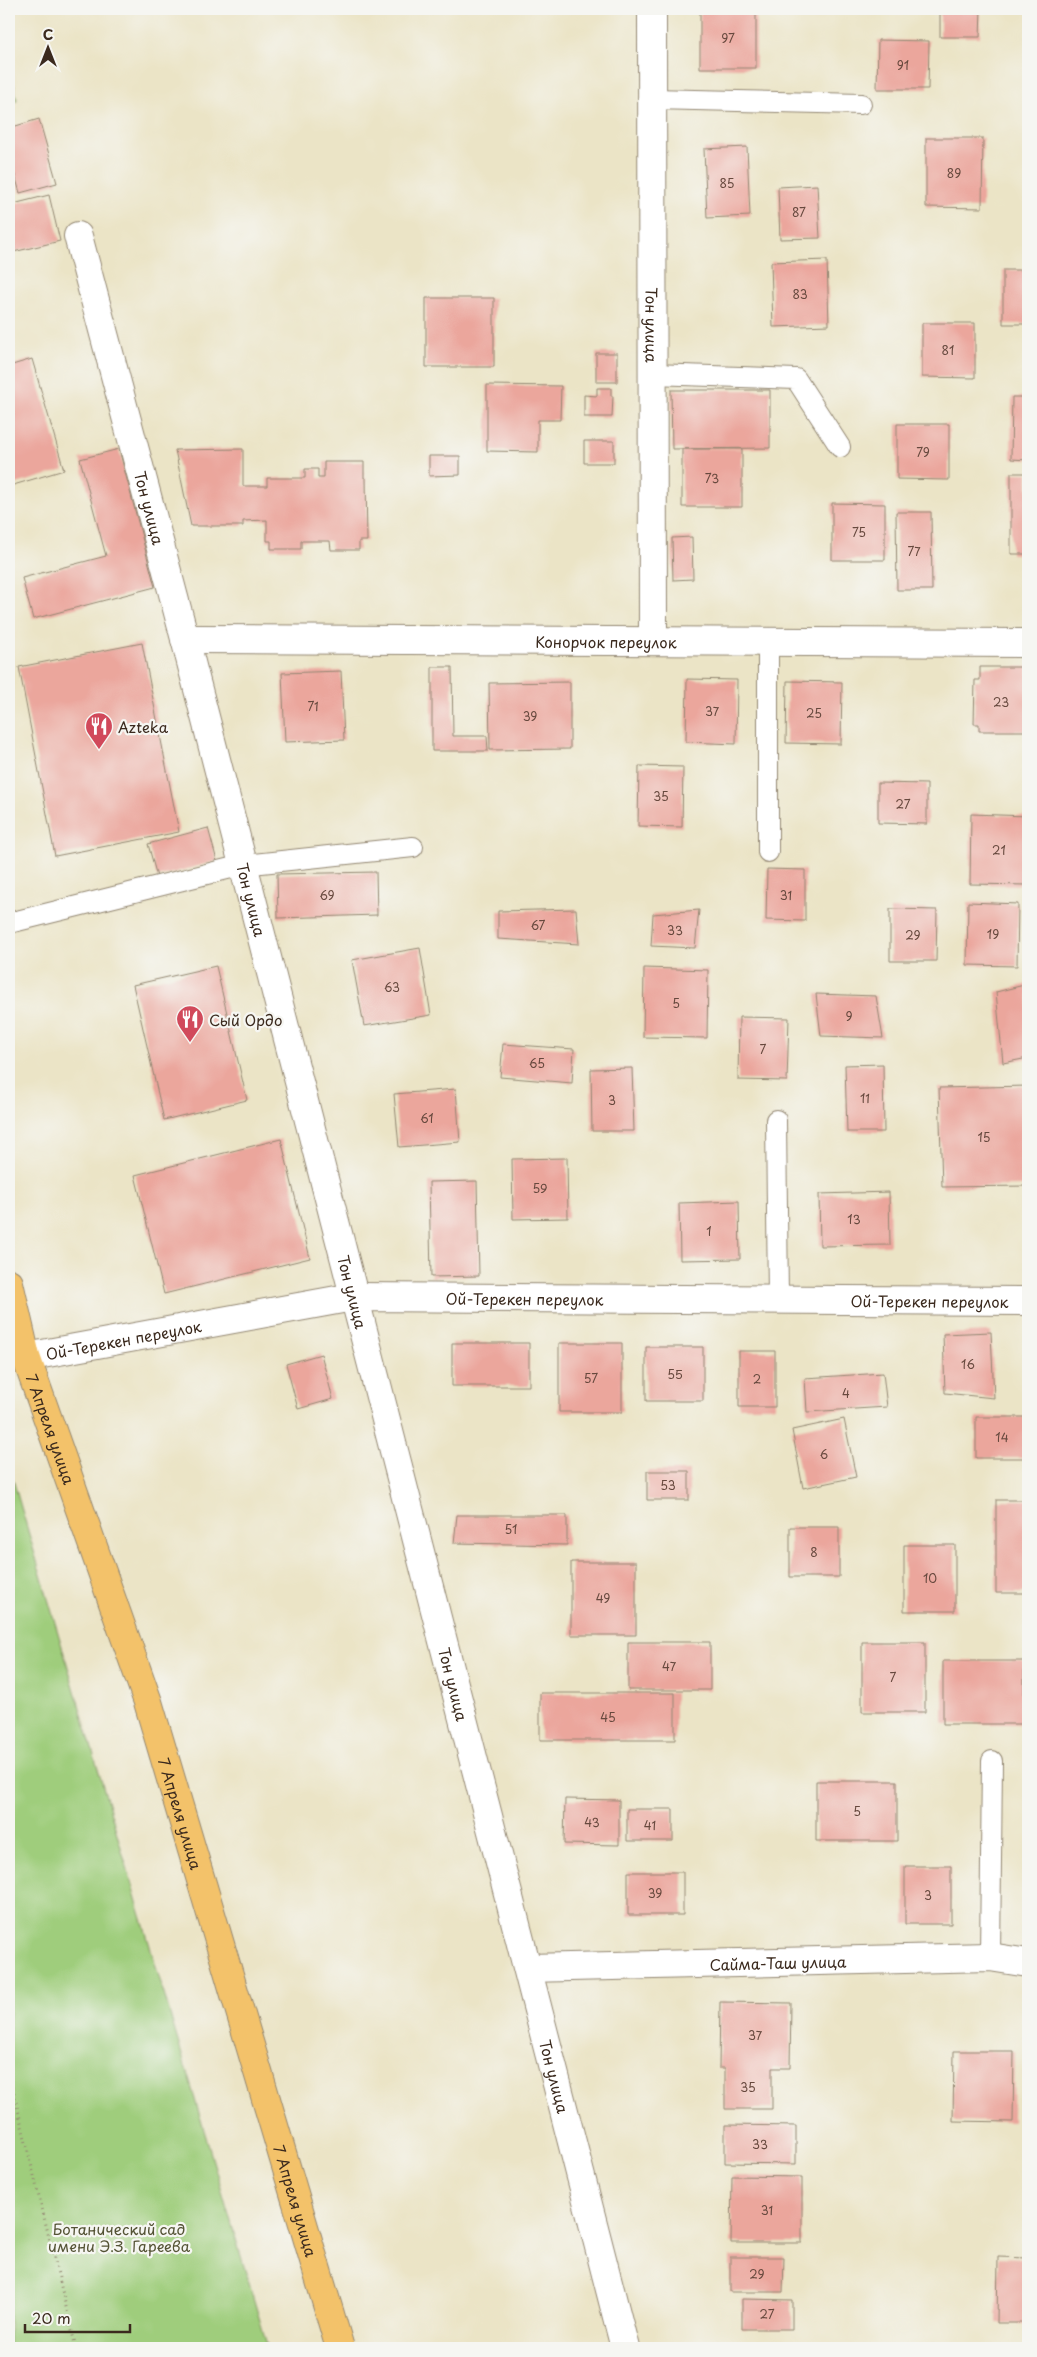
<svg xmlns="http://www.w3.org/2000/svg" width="1037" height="2357" viewBox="0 0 1037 2357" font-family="'Playpen Sans',sans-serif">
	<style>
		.green { fill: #9fcd7b; stroke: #6d7c4c }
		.building { fill: #eba69c }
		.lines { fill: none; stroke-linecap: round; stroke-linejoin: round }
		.lane-casing { stroke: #938772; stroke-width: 22 }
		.street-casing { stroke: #938772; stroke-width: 30 }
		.primary-casing { stroke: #938772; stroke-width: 30 }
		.path { stroke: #938772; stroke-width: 3; stroke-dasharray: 1 4; stroke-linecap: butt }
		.lane { stroke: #fff; stroke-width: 20 }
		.street { stroke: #fff; stroke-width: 28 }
		.primary { stroke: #f3c26a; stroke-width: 28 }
		.labels { text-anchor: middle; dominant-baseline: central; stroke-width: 4.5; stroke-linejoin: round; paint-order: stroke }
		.number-label { font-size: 12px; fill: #67493e }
		.street-label { font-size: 15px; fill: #3b2a1e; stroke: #f6f6f2 }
		.poi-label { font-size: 15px; fill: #3b2a1e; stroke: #f6f6f2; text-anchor: start }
		.park-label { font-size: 15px; fill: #545335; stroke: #f6f6f2 }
	</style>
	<rect width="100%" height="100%" fill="#f6f6f2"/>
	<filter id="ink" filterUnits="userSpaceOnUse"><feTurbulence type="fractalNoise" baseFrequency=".02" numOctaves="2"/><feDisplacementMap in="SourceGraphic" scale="10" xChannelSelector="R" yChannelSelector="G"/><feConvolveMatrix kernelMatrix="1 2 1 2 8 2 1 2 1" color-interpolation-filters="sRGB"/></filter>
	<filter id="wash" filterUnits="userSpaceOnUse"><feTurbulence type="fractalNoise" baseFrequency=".0096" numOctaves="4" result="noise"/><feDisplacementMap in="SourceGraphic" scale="20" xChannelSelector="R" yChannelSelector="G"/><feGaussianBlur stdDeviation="1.12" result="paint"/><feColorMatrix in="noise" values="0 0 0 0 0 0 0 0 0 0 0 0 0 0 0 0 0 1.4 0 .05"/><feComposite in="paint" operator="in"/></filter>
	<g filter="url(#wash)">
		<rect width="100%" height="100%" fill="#ebe4c6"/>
		<path class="green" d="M9,62L17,100L9,102Z
			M9,1466L268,2348H9Z"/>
		<g id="blocks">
			<path class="building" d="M700,9H756V68H700Z
				M940,9H981L980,37H940Z
				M878,40L929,41L928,89H877Z
				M39,119L57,183L20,193L9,154V128Z
				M926,138H983L982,208L926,207Z
				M747,147L750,216L707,218L704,149Z
				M817,185L820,238L780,239L778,187Z
				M49,195L60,241L9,253V205Z
				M827,260L829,325L773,327L771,262Z
				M1003,270H1028V324H1003Z
				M426,298H494V367H426Z
				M922,323H975V378L922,377Z
				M596,353H617V382H596Z
				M32,359L64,470L10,486L9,366Z
				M487,385L561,386L560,420H538V452L487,451Z
				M597,388H611V396H613L612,417H584V395L597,396Z
				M671,390H770V448L672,449Z
				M1012,397H1028V460L1011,459Z
				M897,424H949V480L897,479Z
				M584,441H614V463H584Z
				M119,449L155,587L33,619L22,578L106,556L80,459Z
				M243,449V486H267V478H305V469H318V478H324V462H364V478H366L367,541H359V550H331L330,541H301V549H271V541H267V520L243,521V526H191L175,450Z
				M682,449H742V507H682Z
				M429,456H460V475L429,476Z
				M1011,473H1028V554H1011Z
				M832,503L885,504V560H832Z
				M896,512H931L932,590H897Z
				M692,537L693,579L673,580L672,538Z
				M142,643L179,832L55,856L19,667Z
				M432,667H452L453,736H487L488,751H432Z
				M980,667H1028V731H979V724H974L975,680H980Z
				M341,671L344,740L285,742L282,673Z
				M687,679L737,680L736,744L686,742Z
				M787,681L842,682L841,744L786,743Z
				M570,682V749L490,750L489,683Z
				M639,766L683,767L682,827L638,826Z
				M878,783L927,784V824L878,823Z
				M971,814L1028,816V885L970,884Z
				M208,828L217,861L157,877L148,844Z
				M767,869L805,870V921L766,920Z
				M376,872L377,915L278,918L277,874Z
				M968,902L1018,904L1017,966L967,965Z
				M576,909L579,944L498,939V911Z
				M890,909L937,910L936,961H890Z
				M699,910L695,948L651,946L653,914Z
				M420,948L431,1015L364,1026L352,960Z
				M216,966L247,1100L164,1120L133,985Z
				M644,968L708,970L707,1038L643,1037Z
				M1028,984V1058L1003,1063L996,992Z
				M816,994L876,996L883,1038L821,1036Z
				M739,1017L789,1018L787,1081L738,1080Z
				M503,1044L574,1049L572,1083L500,1077Z
				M883,1064L884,1132H847L845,1065Z
				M632,1068L634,1131H592L591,1069Z
				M1028,1086V1186L942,1187L939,1088Z
				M456,1089L460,1142L399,1147L394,1094Z
				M281,1139L310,1258L164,1294L135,1175Z
				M567,1158L568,1218L513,1219L512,1159Z
				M477,1181L479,1276L431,1277L429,1182Z
				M889,1192L890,1245L820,1246L819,1194Z
				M739,1201L740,1259L680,1260L679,1203Z
				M991,1332L994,1398L945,1393L943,1334Z
				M452,1343H529V1386H452Z
				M559,1343H622V1412H559Z
				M646,1347H703V1401H646Z
				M739,1351H775V1407H739Z
				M321,1354L333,1399L298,1409L286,1364Z
				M883,1373L887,1407L807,1412L805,1378Z
				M976,1417H1028V1458H976Z
				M844,1419L856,1477L803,1488L792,1430Z
				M647,1471H689V1500H647Z
				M996,1500H1028V1593H996Z
				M457,1515H567V1545L454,1543Z
				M790,1527H839V1577H790Z
				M904,1545H955V1611H904Z
				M571,1562H636V1635H571Z
				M628,1642H710V1690H628Z
				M862,1642H925V1712H862Z
				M943,1661H1024V1724H943Z
				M540,1693H675V1740H540Z
				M816,1781H897V1841H816Z
				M565,1799L619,1800V1845L564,1844Z
				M627,1809H673V1841H627Z
				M905,1866H951V1924H905Z
				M628,1872H683V1915H628Z
				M720,2002L791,2003L790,2068H772V2109H725V2068H719Z
				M954,2051H1014L1013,2122L953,2121Z
				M725,2125L796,2126V2164L725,2163Z
				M732,2176L802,2177V2243H731Z
				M730,2257H784L783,2292H730Z
				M998,2257L1028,2258V2323H997Z
				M742,2299L792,2300V2329H742Z"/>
		</g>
	</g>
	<g filter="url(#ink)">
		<use href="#blocks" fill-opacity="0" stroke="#938772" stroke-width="1"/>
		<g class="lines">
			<g class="lane-casing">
				<path id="lane" d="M652,99L861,104
					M653,374L796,379L840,447
					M768,641V852
					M9,923L243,865L413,847
					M776,1120L778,1299
					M990,1957L992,1761"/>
			</g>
			<g class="street-casing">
				<g id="street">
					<path id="s1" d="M652,9L653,641"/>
					<path id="s2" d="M78,236L185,639L625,2348"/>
					<path id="s3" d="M185,639L1028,643"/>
					<path id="s4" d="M26,1357L353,1297L1028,1301"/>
					<path id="s5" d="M528,1968L990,1957L1028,1963"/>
				</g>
			</g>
			<g class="primary-casing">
				<g id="primary">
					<path id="s6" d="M9,1283L26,1357L148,1702L340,2348"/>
				</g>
			</g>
			<path class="path" d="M9,2073L76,2348"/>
			<use href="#lane" class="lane"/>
			<use href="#street" class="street"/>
			<use href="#primary" class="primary"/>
		</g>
	</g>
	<defs>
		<g id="restaurant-pin" transform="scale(1.4375)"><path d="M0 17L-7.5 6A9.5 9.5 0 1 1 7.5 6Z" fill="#d1495b" stroke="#f6f6f2"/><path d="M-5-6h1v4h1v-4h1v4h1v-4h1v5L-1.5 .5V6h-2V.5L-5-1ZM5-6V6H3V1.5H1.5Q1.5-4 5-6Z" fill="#fff"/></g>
	</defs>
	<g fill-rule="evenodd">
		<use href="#restaurant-pin" x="99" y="726"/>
		<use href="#restaurant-pin" x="190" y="1019"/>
	</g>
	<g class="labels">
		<g class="number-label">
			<text x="728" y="38">97</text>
			<text x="903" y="65">91</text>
			<text x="954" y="173">89</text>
			<text x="727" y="183">85</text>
			<text x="799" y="212">87</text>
			<text x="800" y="294">83</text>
			<text x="948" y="350">81</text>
			<text x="923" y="452">79</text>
			<text x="712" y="478">73</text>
			<text x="859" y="532">75</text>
			<text x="914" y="551">77</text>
			<text x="1001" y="702">23</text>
			<text x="313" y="706">71</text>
			<text x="712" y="711">37</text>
			<text x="814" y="713">25</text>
			<text x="530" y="716">39</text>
			<text x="661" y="796">35</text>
			<text x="903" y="804">27</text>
			<text x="999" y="850">21</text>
			<text x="327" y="895">69</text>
			<text x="786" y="895">31</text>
			<text x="538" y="925">67</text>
			<text x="675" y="930">33</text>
			<text x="993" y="934">19</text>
			<text x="913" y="935">29</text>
			<text x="392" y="987">63</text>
			<text x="676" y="1003">5</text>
			<text x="849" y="1016">9</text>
			<text x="763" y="1049">7</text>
			<text x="537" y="1063">65</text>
			<text x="865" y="1098">11</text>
			<text x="612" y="1100">3</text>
			<text x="427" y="1118">61</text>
			<text x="984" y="1137">15</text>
			<text x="540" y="1188">59</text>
			<text x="854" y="1219">13</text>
			<text x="709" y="1231">1</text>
			<text x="968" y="1364">16</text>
			<text x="675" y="1374">55</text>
			<text x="591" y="1378">57</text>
			<text x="757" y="1379">2</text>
			<text x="846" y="1393">4</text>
			<text x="1002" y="1437">14</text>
			<text x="824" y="1454">6</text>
			<text x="668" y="1485">53</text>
			<text x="511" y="1529">51</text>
			<text x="814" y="1552">8</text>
			<text x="930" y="1578">10</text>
			<text x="603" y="1598">49</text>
			<text x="669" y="1666">47</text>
			<text x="893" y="1677">7</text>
			<text x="608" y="1717">45</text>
			<text x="857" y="1811">5</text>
			<text x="592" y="1822">43</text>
			<text x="650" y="1825">41</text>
			<text x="655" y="1893">39</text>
			<text x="928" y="1895">3</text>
			<text x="755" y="2035">37</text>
			<text x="748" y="2087">35</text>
			<text x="760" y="2144">33</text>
			<text x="767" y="2210">31</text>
			<text x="757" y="2274">29</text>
			<text x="767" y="2314">27</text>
		</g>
		<g class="street-label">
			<text stroke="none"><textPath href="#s1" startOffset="316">Тон улица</textPath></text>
			<text stroke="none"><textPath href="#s2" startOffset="281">Тон улица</textPath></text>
			<text stroke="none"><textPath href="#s3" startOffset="421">Конорчок переулок</textPath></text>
			<text stroke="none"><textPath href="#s2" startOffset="686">Тон улица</textPath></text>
			<text stroke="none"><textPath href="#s2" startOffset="1091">Тон улица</textPath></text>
			<text stroke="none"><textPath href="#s4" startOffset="504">Ой-Терекен переулок</textPath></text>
			<text stroke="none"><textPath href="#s4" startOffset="909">Ой-Терекен переулок</textPath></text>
			<text stroke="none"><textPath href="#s4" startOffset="99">Ой-Терекен переулок</textPath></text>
			<text stroke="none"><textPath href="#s6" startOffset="152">7 Апреля улица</textPath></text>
			<text stroke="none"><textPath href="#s2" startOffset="1496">Тон улица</textPath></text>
			<text stroke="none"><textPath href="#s6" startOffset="558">7 Апреля улица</textPath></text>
			<text stroke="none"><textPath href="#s5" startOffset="250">Сайма-Таш улица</textPath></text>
			<text stroke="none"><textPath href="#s2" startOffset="1901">Тон улица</textPath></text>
			<text stroke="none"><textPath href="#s6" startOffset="962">7 Апреля улица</textPath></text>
		</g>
		<g class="poi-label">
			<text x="118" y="726">Azteka</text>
			<text x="209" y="1019">Сый Ордо</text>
		</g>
		<g class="park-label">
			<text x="119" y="2228">Ботанический сад<tspan x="119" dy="17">имени Э.З. Гареева</tspan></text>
		</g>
	</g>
	<rect width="1037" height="2357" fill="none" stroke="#f6f6f2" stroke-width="30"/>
	<g transform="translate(48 48)" stroke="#f6f6f2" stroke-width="4" paint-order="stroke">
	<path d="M0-4L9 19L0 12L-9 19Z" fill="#3b2a1e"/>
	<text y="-8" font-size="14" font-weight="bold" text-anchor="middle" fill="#3b2a1e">С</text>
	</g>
	<path d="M25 2324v8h105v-8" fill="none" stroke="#3b2a1e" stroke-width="2.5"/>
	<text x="32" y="2324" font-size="15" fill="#3b2a1e" stroke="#f6f6f2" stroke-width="4" paint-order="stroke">20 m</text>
</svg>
